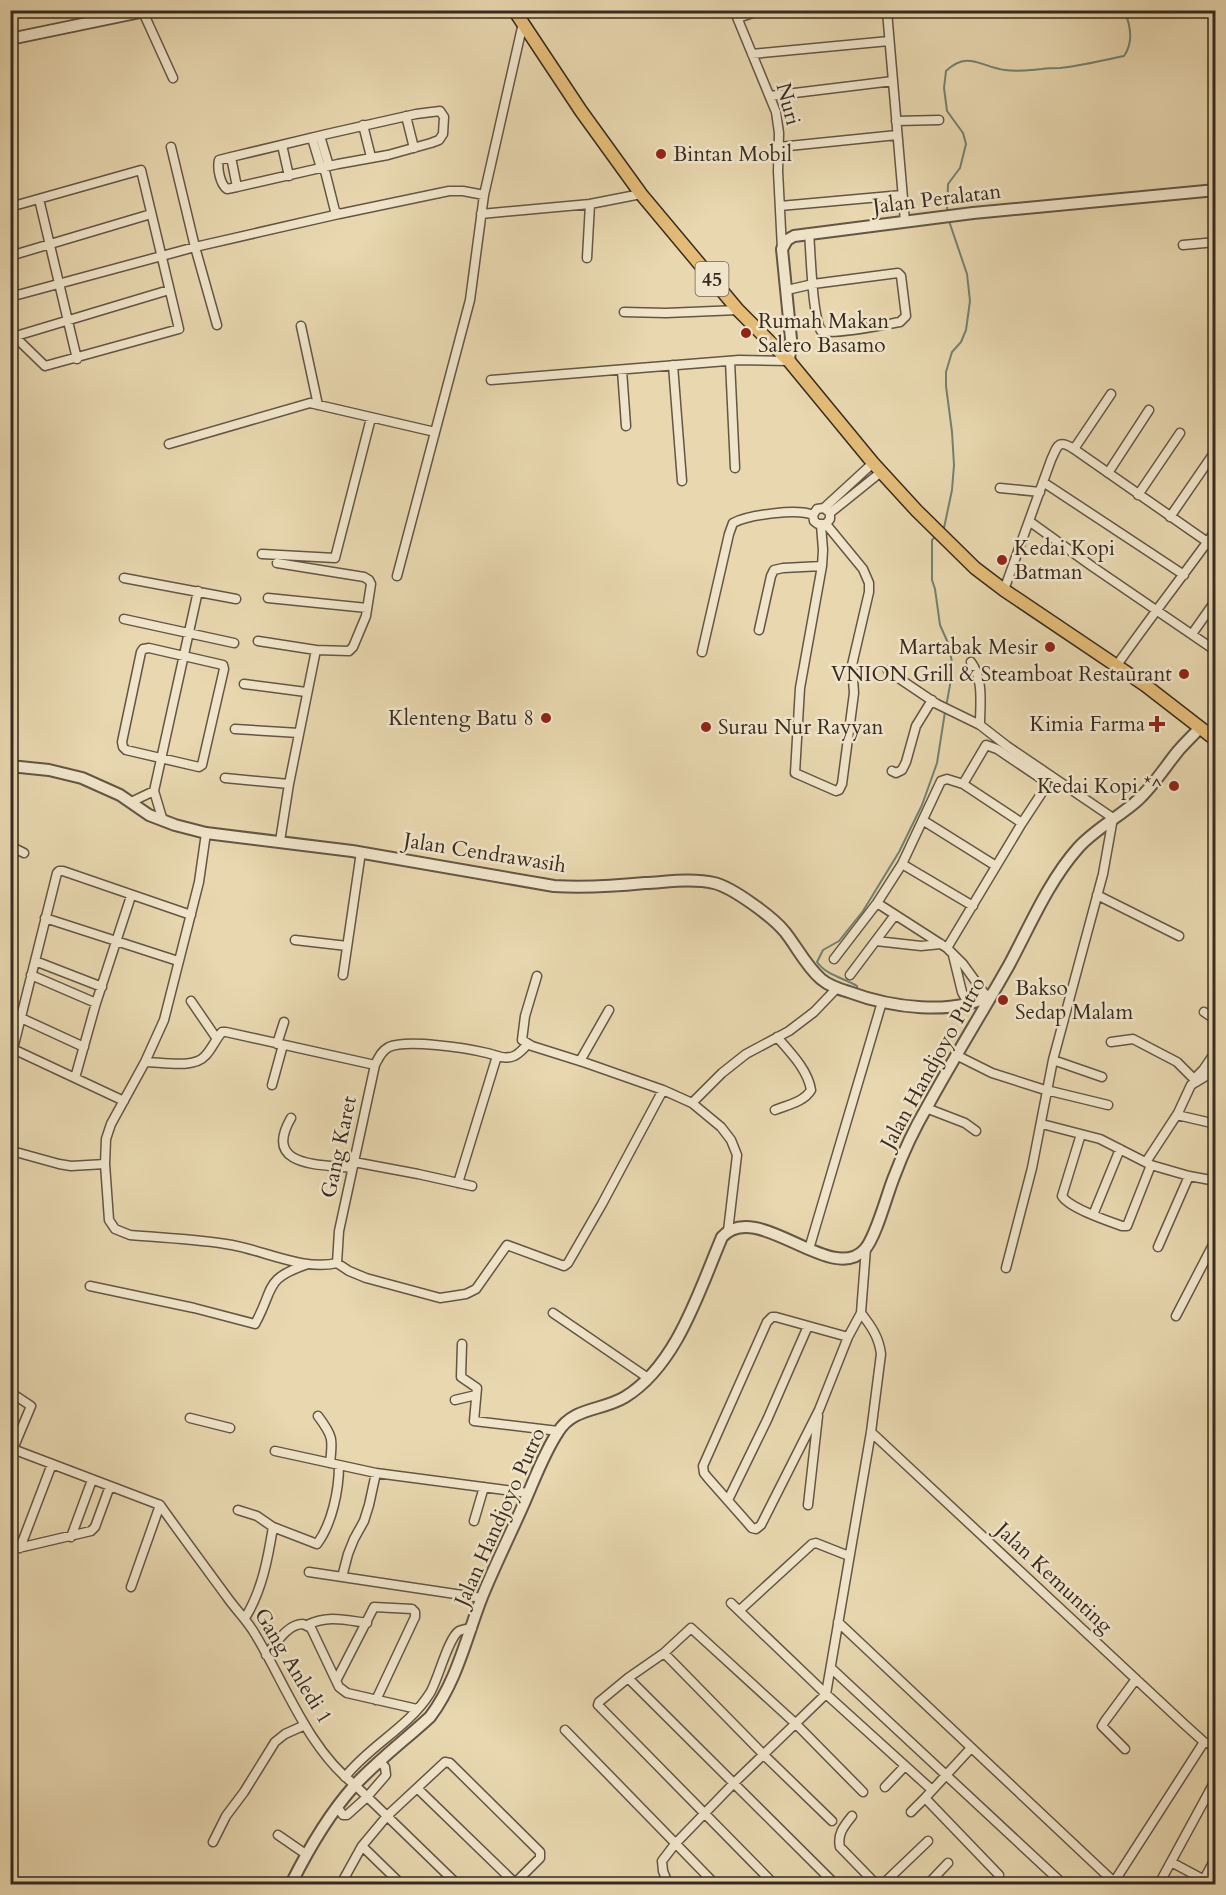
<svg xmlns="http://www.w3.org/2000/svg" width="1226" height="1895" viewBox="0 0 1226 1895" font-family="Cardo,serif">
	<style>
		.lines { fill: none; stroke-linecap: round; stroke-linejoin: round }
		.stream { stroke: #728171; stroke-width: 2 }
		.minor-casing { stroke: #645644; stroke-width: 11 }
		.tertiary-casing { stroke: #645644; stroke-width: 14 }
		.primary-casing { stroke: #382b20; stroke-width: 15 }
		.minor { stroke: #f0e5cb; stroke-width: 8 }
		.tertiary { stroke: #f0e5cb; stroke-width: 10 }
		.primary { stroke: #e4bc78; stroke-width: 12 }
		.poi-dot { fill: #8f2418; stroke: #f0e5cb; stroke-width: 2 }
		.labels { text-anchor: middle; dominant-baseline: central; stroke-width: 5; stroke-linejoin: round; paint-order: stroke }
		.shield { fill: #f0e5cb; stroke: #6f6353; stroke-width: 1.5 }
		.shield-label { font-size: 20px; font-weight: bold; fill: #382b20 }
		.street-label { font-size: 21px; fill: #382b20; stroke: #f0e5cb }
		.poi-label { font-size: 21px; fill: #382b20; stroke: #f0e5cb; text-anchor: start }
	</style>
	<rect width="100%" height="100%" fill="#e8d7af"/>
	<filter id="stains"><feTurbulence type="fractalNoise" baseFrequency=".00333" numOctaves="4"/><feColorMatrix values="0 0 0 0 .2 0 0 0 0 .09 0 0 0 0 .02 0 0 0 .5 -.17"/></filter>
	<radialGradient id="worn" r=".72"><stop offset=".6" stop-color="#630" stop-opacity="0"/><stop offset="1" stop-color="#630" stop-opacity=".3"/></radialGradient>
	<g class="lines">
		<path class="stream" d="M947,212L948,184L960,168L966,144L963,133L947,111L944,88L946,71C968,50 981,67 1005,70C1018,72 1030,70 1042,69C1048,68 1054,68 1060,68C1082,66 1103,60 1124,56C1134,42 1131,26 1124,10
			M941,531L944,528L952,490L954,465L952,432L946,386V372L952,352L961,342L966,330L970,301L967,274L949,221
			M935,537L932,540V580L935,589L940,625L948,643L952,662L950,685L946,707
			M857,990V986C844,978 826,975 817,962L823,950L839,941L863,911L899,852L922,805L937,763L945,712"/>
		<g class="minor-casing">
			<path id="minor" d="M734,10L776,112L779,133L778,171L782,249
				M887,11L905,222
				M143,12L173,78
				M738,18L761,10
				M752,54L889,41
				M770,96L893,81
				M406,116L414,148
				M896,121L939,120
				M363,125L371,157
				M320,136L329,166
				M312,138L321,168
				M282,145L289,176
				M171,147L195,247L217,325
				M779,147L897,135
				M231,157L237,187L338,164L388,155L431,143L439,140L443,134L444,117L440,111L416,114L327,134L231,157L219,160C217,168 220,184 227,189L237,187
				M324,167L335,211L339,214L449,191H463L484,195
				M39,199L77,359
				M780,206L902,195
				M10,207L141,170L179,329L45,366L10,332
				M481,214L590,204L641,194
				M1183,245L1216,242
				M10,256L151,214
				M587,258L590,204
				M787,290L813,284L898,273L901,276L906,316L900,322C883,325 835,335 821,331C812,313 811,256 809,233
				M10,297L195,247L339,214
				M624,312L666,313L738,310
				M301,326L318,405
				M16,336L169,290
				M730,361L735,468
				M673,365L682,481
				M622,370L626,426
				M491,380L739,360L789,361
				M169,444L310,403L435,432
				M1074,449L1111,394
				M1108,473L1149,410
				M1043,482L1184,575
				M1000,488L1040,492
				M1138,495L1180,433
				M824,508L873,463
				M830,513L824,508L817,509L813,515L814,521L818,524H826L830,519V513L881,472
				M1170,517L1216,450
				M1029,521L1093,567L1216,651
				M821,525L823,550L822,566L800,688L795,773L836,791L839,790L842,784L854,693L852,665L869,592V583L863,569L826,524
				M262,554L335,558L371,418
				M277,563L364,577L369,580L371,584L366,616L353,647L349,651L316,650L289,784L280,841
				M397,576L470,300L484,195L523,23
				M124,578L236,599
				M1004,590L1051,460C1058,445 1058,439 1074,449L1216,548
				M268,598L367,608
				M124,619L234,643
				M759,630L771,576L774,570L783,568L822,566
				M1192,634L1216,600
				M258,641L316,650
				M149,648L223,665L224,669L202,765L199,767L126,750L123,747L122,742L141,652L143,649Z
				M702,652L729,534L733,523C748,515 798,508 813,515
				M971,662C984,680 980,704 980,725
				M1117,665C1149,619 1183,576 1216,530
				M888,671L937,704L980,725L1007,746L1113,818L1103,874L1053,1060L1032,1168L1006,1268
				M244,684L306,692
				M235,729L299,733
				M892,771L896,773L902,770L906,762L916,726L932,700
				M225,778L289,784
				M131,802L154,791
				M163,821L154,791L198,591
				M924,821L996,866
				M206,833L199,882L164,1020L145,1062L111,1124L106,1139L105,1164L109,1220L115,1229L130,1235C164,1238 199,1239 232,1245C265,1251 304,1271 337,1263
				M10,846L24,853
				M902,864L973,906
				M1097,895L1179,936
				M877,903L947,948L963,964L987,997
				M45,918L178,961
				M295,940L347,946
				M876,941L921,946L941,944
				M947,948L1022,823L1045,788L1046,782L997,749L986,745L963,784
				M953,955L962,992L968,1003
				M834,959L877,903L902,864L941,781L947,779L963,784L1022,823
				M35,961L102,987
				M31,975L96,1003
				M343,975L361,852
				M850,975L895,915
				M537,976L525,1016L522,1040L532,1046L586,1063L663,1090L692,1103L721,1127L731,1140L737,1155L728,1231
				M191,1001L217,1039
				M1204,1012L1216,1020
				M21,1018L84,1047
				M1111,1042L1133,1039L1177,1062L1196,1081
				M277,1044L284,1022
				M528,1044C524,1048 519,1054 514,1056C504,1060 496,1055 487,1053C466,1048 407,1039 389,1047C381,1051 378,1059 375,1065L339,1231L337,1263L349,1271L366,1278L440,1298L466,1294L476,1289L507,1245L564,1266L568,1263L602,1204L663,1090
				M956,1055L992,1073L1042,1089
				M1053,1060L1102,1077
				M580,1061L609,1010
				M145,1062C161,1062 194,1069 205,1056C212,1049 215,1040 222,1032H226L375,1065
				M75,1078L96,1003L131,896
				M1194,1079L1203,1070L1216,1051
				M272,1085L283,1045
				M1046,1090L1108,1105
				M124,1101L13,1049L57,873L59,871H63L191,915
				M692,1103L722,1073L746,1054L789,1031L814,1012L837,988
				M926,1108L965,1123L976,1131
				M775,1110C787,1105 804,1102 811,1090C808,1070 790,1052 777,1037
				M1177,1115L1216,1124
				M291,1118C262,1168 321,1164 352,1168
				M1042,1124L1100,1139L1151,1165L1189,1176L1216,1181
				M1081,1134L1062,1196C1069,1208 1108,1221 1122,1226H1127L1151,1165
				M12,1151L59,1164L71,1166L105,1164
				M354,1162L418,1174L472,1186
				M1146,1162L1178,1113L1191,1085L1216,1070
				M458,1183L497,1056
				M1093,1215L1120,1149
				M1158,1247L1189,1176
				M809,1249L882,1002
				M90,1286L194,1308L255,1324C275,1288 263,1279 308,1264
				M553,1313L648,1378
				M1176,1316L1216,1239
				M848,1337L776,1317H772L767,1322L703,1466L704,1473L708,1478L752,1528L756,1529L761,1525L819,1410L848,1337L861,1313L866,1248
				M462,1344L461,1377L477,1388L474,1421L558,1431
				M10,1392L31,1406L10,1456
				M455,1400L476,1395
				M318,1416C333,1436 333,1439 330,1463
				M190,1418L230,1428
				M871,1432L1183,1723L1204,1742L1216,1746
				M10,1448L160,1505
				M275,1451L376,1473L528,1493
				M728,1500L767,1420L808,1326
				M160,1505C182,1536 205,1567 227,1597C236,1610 247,1620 255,1634C285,1683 308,1749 355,1785L457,1884
				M808,1505L818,1416
				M238,1510L257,1516L273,1527L317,1544C332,1524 339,1490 339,1465
				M474,1521L484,1487
				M71,1537L92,1480
				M20,1548L52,1464
				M10,1550L91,1531L95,1527L110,1486
				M309,1572L482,1598
				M342,1577L348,1554L354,1539L364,1521L369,1505L376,1473
				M131,1587L160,1505
				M731,1603L826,1694L932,1790
				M740,1610L812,1544L816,1543L849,1556
				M245,1618C262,1591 268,1558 273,1527
				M838,1622L1114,1882L1113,1884
				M307,1625C328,1615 345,1620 367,1623
				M664,1653L764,1755L832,1821
				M266,1655C276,1644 287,1624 303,1624L311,1628L339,1687L347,1693L417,1709
				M831,1668L1063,1884
				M628,1678L835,1884
				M337,1679L374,1607L412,1609L415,1612V1617L376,1700
				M565,1730L715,1884
				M971,1748L925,1798L999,1875
				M1125,1749L1102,1726L1105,1721L1136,1679
				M345,1777C370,1745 408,1728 430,1693C438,1680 448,1638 459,1631C463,1629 468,1629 472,1628
				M885,1787L905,1766
				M417,1788L515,1883
				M337,1807L343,1815H347L367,1797L386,1775L385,1767L380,1762
				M911,1812L925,1798
				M852,1816C844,1826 837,1834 840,1847L876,1884
				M278,1835L307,1855
				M213,1842L226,1816L244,1792L275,1742L285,1734L305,1725
				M362,1846L401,1884
				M1171,1862L1212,1884
				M935,1877L944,1884
				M1114,1882L1204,1742
				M1202,1883L1216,1857
				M341,1884L362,1846L387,1816L445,1762L450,1763L540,1852V1858L514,1884
				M668,1884L663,1871L662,1861L675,1844L734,1783L826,1694L871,1432L881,1354C879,1337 871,1326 861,1313
				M774,1884L598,1705L599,1702L628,1678L664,1653L691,1628L795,1723L863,1792
				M883,1884L928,1841
				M928,1884L948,1863
				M1159,1884L1216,1779"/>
		</g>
		<g class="tertiary-casing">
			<path id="tertiary" d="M10,39L150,10
				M789,361L791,339L782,249L787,240L794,236L973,213L1216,190
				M10,766L49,770L82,778L120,795L149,815L175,825L206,833L352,851L554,886C585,888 615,886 645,883C667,882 692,878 714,883C732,887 773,917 785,932C797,947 806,966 821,979C829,986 839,989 849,992C889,1007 954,1017 992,994
				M291,1884C308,1850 328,1815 354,1786C377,1761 405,1740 430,1717C457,1681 466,1638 482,1597C495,1565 511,1533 525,1501C535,1478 544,1453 558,1432C573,1407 602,1411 625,1397C677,1365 699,1291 722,1237C757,1198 832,1287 865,1249C876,1237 887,1194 894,1177C903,1153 914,1129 927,1107C953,1059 982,1013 1009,965C1030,926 1048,882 1078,848C1095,829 1119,817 1138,800C1154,785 1165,767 1178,751C1185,743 1193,735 1200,728"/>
		</g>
		<g class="primary-casing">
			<path id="primary" d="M514,10L581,111L641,194L738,310L789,361L873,463L917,511L975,568L1004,590L1145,685L1216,740"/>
		</g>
		<use href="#minor" class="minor"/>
		<use href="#tertiary" class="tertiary"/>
		<use href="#primary" class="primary"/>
	</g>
	<g class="poi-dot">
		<circle cx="661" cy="154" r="6"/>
		<circle cx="746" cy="333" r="6"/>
		<circle cx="1002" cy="560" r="6"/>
		<circle cx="1050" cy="647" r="6"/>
		<circle cx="1184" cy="674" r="6"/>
		<circle cx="546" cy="718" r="6"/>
		<path d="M1154 715h6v6h6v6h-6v6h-6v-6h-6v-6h6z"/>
		<circle cx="706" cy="727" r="6"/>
		<circle cx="1174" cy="786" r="6"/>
		<circle cx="1003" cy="1000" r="6"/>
	</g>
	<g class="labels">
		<rect class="shield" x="695.5" y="262" width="33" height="34" rx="4.5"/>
		<g class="shield-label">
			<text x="712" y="279">45</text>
		</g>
		<g class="street-label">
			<text transform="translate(788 104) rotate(75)">Nuri</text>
			<text transform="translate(937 199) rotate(-7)">Jalan Peralatan</text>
			<text transform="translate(485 853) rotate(9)">Jalan Cendrawasih</text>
			<text transform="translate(933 1063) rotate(-61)">Jalan Handjoyo Putro</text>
			<text transform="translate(339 1147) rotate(-78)">Gang Karet</text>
			<text transform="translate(500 1517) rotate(-66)">Jalan Handjoyo Putro</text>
			<text transform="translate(1054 1578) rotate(43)">Jalan Kemunting</text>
			<text transform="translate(293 1666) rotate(59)">Gang Anledi 1</text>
		</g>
		<g class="poi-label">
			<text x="673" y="154">Bintan Mobil</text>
			<text x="758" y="321">Rumah Makan<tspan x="758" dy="24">Salero Basamo</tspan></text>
			<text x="1014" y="548">Kedai Kopi<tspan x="1014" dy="24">Batman</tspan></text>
			<text x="1038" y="647" text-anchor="end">Martabak Mesir</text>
			<text x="1172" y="674" text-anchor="end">VNION Grill &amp; Steamboat Restaurant</text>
			<text x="534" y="718" text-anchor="end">Klenteng Batu 8</text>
			<text x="1145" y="724" text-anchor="end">Kimia Farma</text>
			<text x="718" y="727">Surau Nur Rayyan</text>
			<text x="1162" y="786" text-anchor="end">Kedai Kopi *^</text>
			<text x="1015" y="988">Bakso<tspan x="1015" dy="24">Sedap Malam</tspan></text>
		</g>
	</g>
	<rect width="1226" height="1895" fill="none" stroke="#e8d7af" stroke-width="36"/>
	<rect x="12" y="12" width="1202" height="1871" fill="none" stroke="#382b20" stroke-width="3"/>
	<rect x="18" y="18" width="1190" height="1859" fill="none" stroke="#382b20" stroke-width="1.5"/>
	<rect width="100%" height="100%" filter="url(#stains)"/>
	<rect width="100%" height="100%" fill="url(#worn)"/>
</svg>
